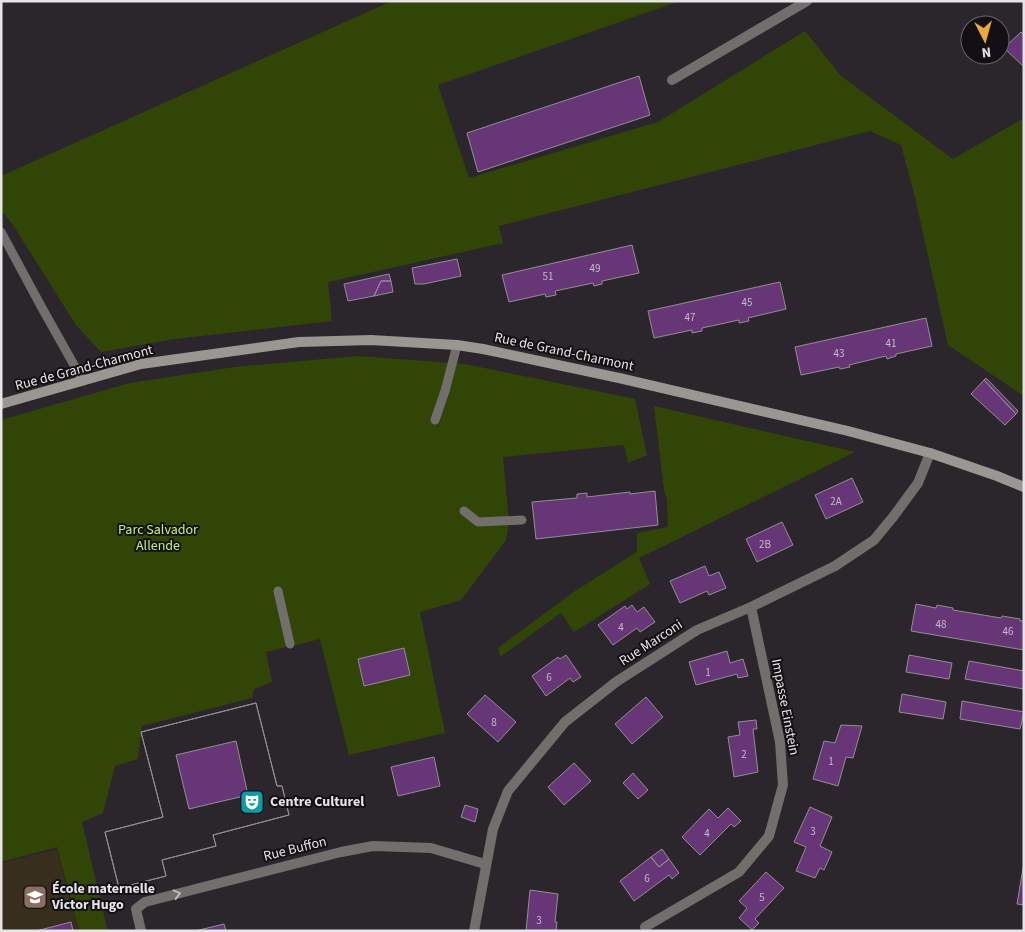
<svg xmlns="http://www.w3.org/2000/svg" width="1025" height="932" viewBox="0 0 1025 932" font-family="'Source Sans 3',sans-serif">
	<style>
		.education { fill: #382e1e }
		.green { fill: #314606 }
		.building { fill: #673676; stroke: #928e94; fill-rule: evenodd }
		.lines { fill: none; stroke-linecap: round; stroke-linejoin: round }
		.lane { stroke: #716e6c; stroke-width: 9 }
		.street { stroke: #716e6c; stroke-width: 10 }
		.secondary { stroke: #9a9692; stroke-width: 10 }
		.oneway { stroke: #bebbbc }
		.labels { text-anchor: middle; dominant-baseline: central; stroke-width: 4; stroke-linejoin: round; paint-order: stroke }
		.number-label { font-size: 11px; fill: #c7b8cb }
		.street-label { font-size: 14px; fill: #e7e4e7; stroke: #121012 }
		.park-label { font-size: 14px; fill: #c4f083; stroke: #121012 }
		.poi-label { font-size: 14px; font-weight: bold; fill: #e7e4e7; stroke: #121012; text-anchor: start }
	</style>
	<rect width="100%" height="100%" fill="#2b262b"/>
	<path class="education" d="M57,849L78,931H1V863Z"/>
	<path class="green" d="M392,1H680L438,85L469,178L658,122L805,31L841,76L953,159L1024,118V396L948,345L914,193L901,145L870,131L499,226L503,243L328,282L332,321L175,339L101,352L76,325L13,225L1,210V176Z
		M358,356L465,364L635,399L647,455L628,463L624,445L503,457L509,521L506,540L461,600L420,612L445,733L349,755L320,639L266,652L272,682L254,689L252,698L142,726L138,759L115,766L103,813L82,822L107,928L112,931H79L57,847L1,862V420L130,383L235,367Z
		M654,406L855,452L639,558L650,584L574,632L561,613L500,657L498,648L575,591L637,552V533L668,527L667,499L664,490Z"/>
	<path class="building" d="M1021,32L1024,35V67L1004,48Z
		M639,76L650,115L478,172L467,133Z
		M632,245L639,273L602,281V284L594,286L593,283L555,291L556,295L546,297L545,294L509,302L502,275Z
		M457,259L461,276L424,284H415L412,268Z
		M389,274L391,281H381L374,296L348,301L344,284Z
		M381,281H391L393,292L374,296Z
		M780,282L786,309L748,318L749,321L739,323V320L702,328V331L692,333V330L654,338L648,311Z
		M926,318L932,346L896,354V356L887,359L886,356L849,365L850,367L840,369L839,367L801,375L795,347Z
		M986,378L1018,411L1016,414L984,380Z
		M984,380L1016,414L1005,425L971,394Z
		M852,478L863,502L826,519L815,495Z
		M655,491L658,525L536,539L532,502L577,498V494L587,493V497L630,492V494Z
		M782,522L793,545L757,562L746,539Z
		M705,566L709,576L719,572L726,588L709,595L707,591L680,603L670,581Z
		M916,604L936,608L937,605L953,608V610L1001,618L1002,616L1020,619V621H1024V650L911,631Z
		M632,605L637,612L644,607L655,622L640,632L637,628L613,645L598,625L625,606L627,609Z
		M404,648L410,675L364,686L358,659Z
		M727,651L730,663L743,659L748,676L738,678L737,674L696,685L689,662Z
		M566,655L581,677L573,682L570,678L546,696L532,676L558,657L560,659Z
		M909,655L952,663L949,679L906,672Z
		M969,661L1024,671V689L965,679Z
		M902,694L946,702L943,719L899,712Z
		M485,695L516,722L498,742L467,714Z
		M646,697L663,717L632,744L615,724Z
		M962,701L1024,712L1020,729L960,719Z
		M256,703L277,786H282L289,815L213,835L216,846L162,860L166,876L119,888L105,832L163,817L141,732ZM236,741L248,795L189,809L176,755Z
		M256,703L277,786H282L289,815L213,835L216,846L162,860L166,876L119,888L105,832L163,817L141,732Z
		M756,720L757,729H753L758,772L734,777L728,737L740,735L738,722Z
		M841,725L862,726L853,758L846,757L838,786L813,779L824,741L835,743Z
		M434,757L440,786L398,796L391,767Z
		M574,763L591,781L564,805L548,787Z
		M633,773L648,790L638,799L623,783Z
		M465,805L478,809L475,822L461,817Z
		M810,807L832,817L820,846L832,852L824,870L820,868L815,878L796,871L806,847L794,842Z
		M728,808L741,821L734,827L731,824L700,855L682,837L709,809L718,818Z
		M662,849L669,859L659,867L651,857Z
		M651,857L659,867L669,859L679,873L672,879L669,875L634,901L620,881Z
		M1024,862V905L1017,904Z
		M766,872L784,888L755,919L759,923L752,930L739,918L747,908L739,901Z
		M530,890L558,894L555,922H557L556,931H526Z
		M71,922L73,931H36Z
		M224,924L226,931H195Z"/>
	<g class="lines">
		<path class="lane" d="M1,232L42,308L83,381
			M435,420L445,391L457,345
			M464,511L478,522L522,520
			M278,591L290,644"/>
		<path class="street" d="M672,80L807,1
			M645,927L739,872L769,836L783,785L780,742L751,607
			M141,931L136,909L145,902L341,852L373,846L431,848L485,864
			M474,931L493,829L508,791L565,722L616,682L697,630L751,607L835,566L874,540L893,517L918,483L930,453"/>
		<path class="secondary" d="M1,404L141,364L299,342L371,340L457,345L483,349L619,378L848,431L930,453L997,476L1024,487"/>
	</g>
	<defs><path id="oneway-chevron" d="M-2-3.5L2.5 0L-2 3.5" fill="none" stroke-width="1.6" stroke-linecap="round" stroke-linejoin="round" transform="scale(1.25)"/></defs>
	<use class="oneway" href="#oneway-chevron" transform="translate(177 894) rotate(-15)"/>
	<defs>
		<g id="theatre-square" transform="scale(1.25)"><rect x="-9" y="-9" width="18" height="18" rx="4" fill="#0f9aa8" stroke="#121012"/><path d="M-5-5.5Q0-4 5-5.5V0Q5 5 0 6Q-5 5-5 0ZM-3.3-2.5H-1v1.5H-3.3ZM1-2.5H3.3v1.5H1ZM-2.8 1Q0 5.5 2.8 1Z" fill="#fff"/></g>
		<g id="school-square" transform="scale(1.25)"><rect x="-9" y="-9" width="18" height="18" rx="4" fill="#8d6e63" stroke="#121012"/><path d="M0-5L7-2L0 1L-7-2ZM-4 1L0 2.5L4 1V4Q0 6-4 4Z" fill="#fff"/></g>
	</defs>
	<g fill-rule="evenodd">
		<use href="#theatre-square" x="252" y="802"/>
		<use href="#school-square" x="35" y="897"/>
	</g>
	<g class="labels">
		<g class="number-label">
			<text x="595" y="268">49</text>
			<text x="548" y="276">51</text>
			<text x="747" y="302">45</text>
			<text x="690" y="317">47</text>
			<text x="891" y="343">41</text>
			<text x="839" y="353">43</text>
			<text x="836" y="501">2A</text>
			<text x="765" y="544">2B</text>
			<text x="941" y="624">48</text>
			<text x="621" y="627">4</text>
			<text x="1008" y="631">46</text>
			<text x="708" y="672">1</text>
			<text x="549" y="677">6</text>
			<text x="494" y="722">8</text>
			<text x="744" y="754">2</text>
			<text x="831" y="761">1</text>
			<text x="813" y="831">3</text>
			<text x="707" y="833">4</text>
			<text x="647" y="878">6</text>
			<text x="762" y="897">5</text>
			<text x="539" y="920">3</text>
		</g>
		<g class="street-label">
			<text transform="translate(564 352) rotate(12)">Rue de Grand-Charmont</text>
			<text transform="translate(84 368) rotate(-15)">Rue de Grand-Charmont</text>
			<text transform="translate(651 643) rotate(-33)">Rue Marconi</text>
			<text transform="translate(785 707) rotate(79)">Impasse Einstein</text>
			<text transform="translate(295 849) rotate(-14)">Rue Buffon</text>
		</g>
		<g class="park-label">
			<text x="158" y="530">Parc Salvador<tspan x="158" dy="16">Allende</tspan></text>
		</g>
		<g class="poi-label">
			<text x="270" y="802">Centre Culturel</text>
			<text x="52" y="889">École maternelle<tspan x="52" dy="16">Victor Hugo</tspan></text>
		</g>
	</g>
	<rect width="1025" height="932" fill="none" stroke="#e7e4e7" stroke-width="5"/>
	<g transform="translate(985 40) rotate(174)"><circle r="24" fill="#121012" stroke="#676567"/>
	<path d="M0-4L9 19L0 12L-9 19Z" fill="#eba93a"/>
	<text y="-8" font-size="14" font-weight="bold" text-anchor="middle" fill="#e7e4e7">N</text>
	</g>
</svg>
